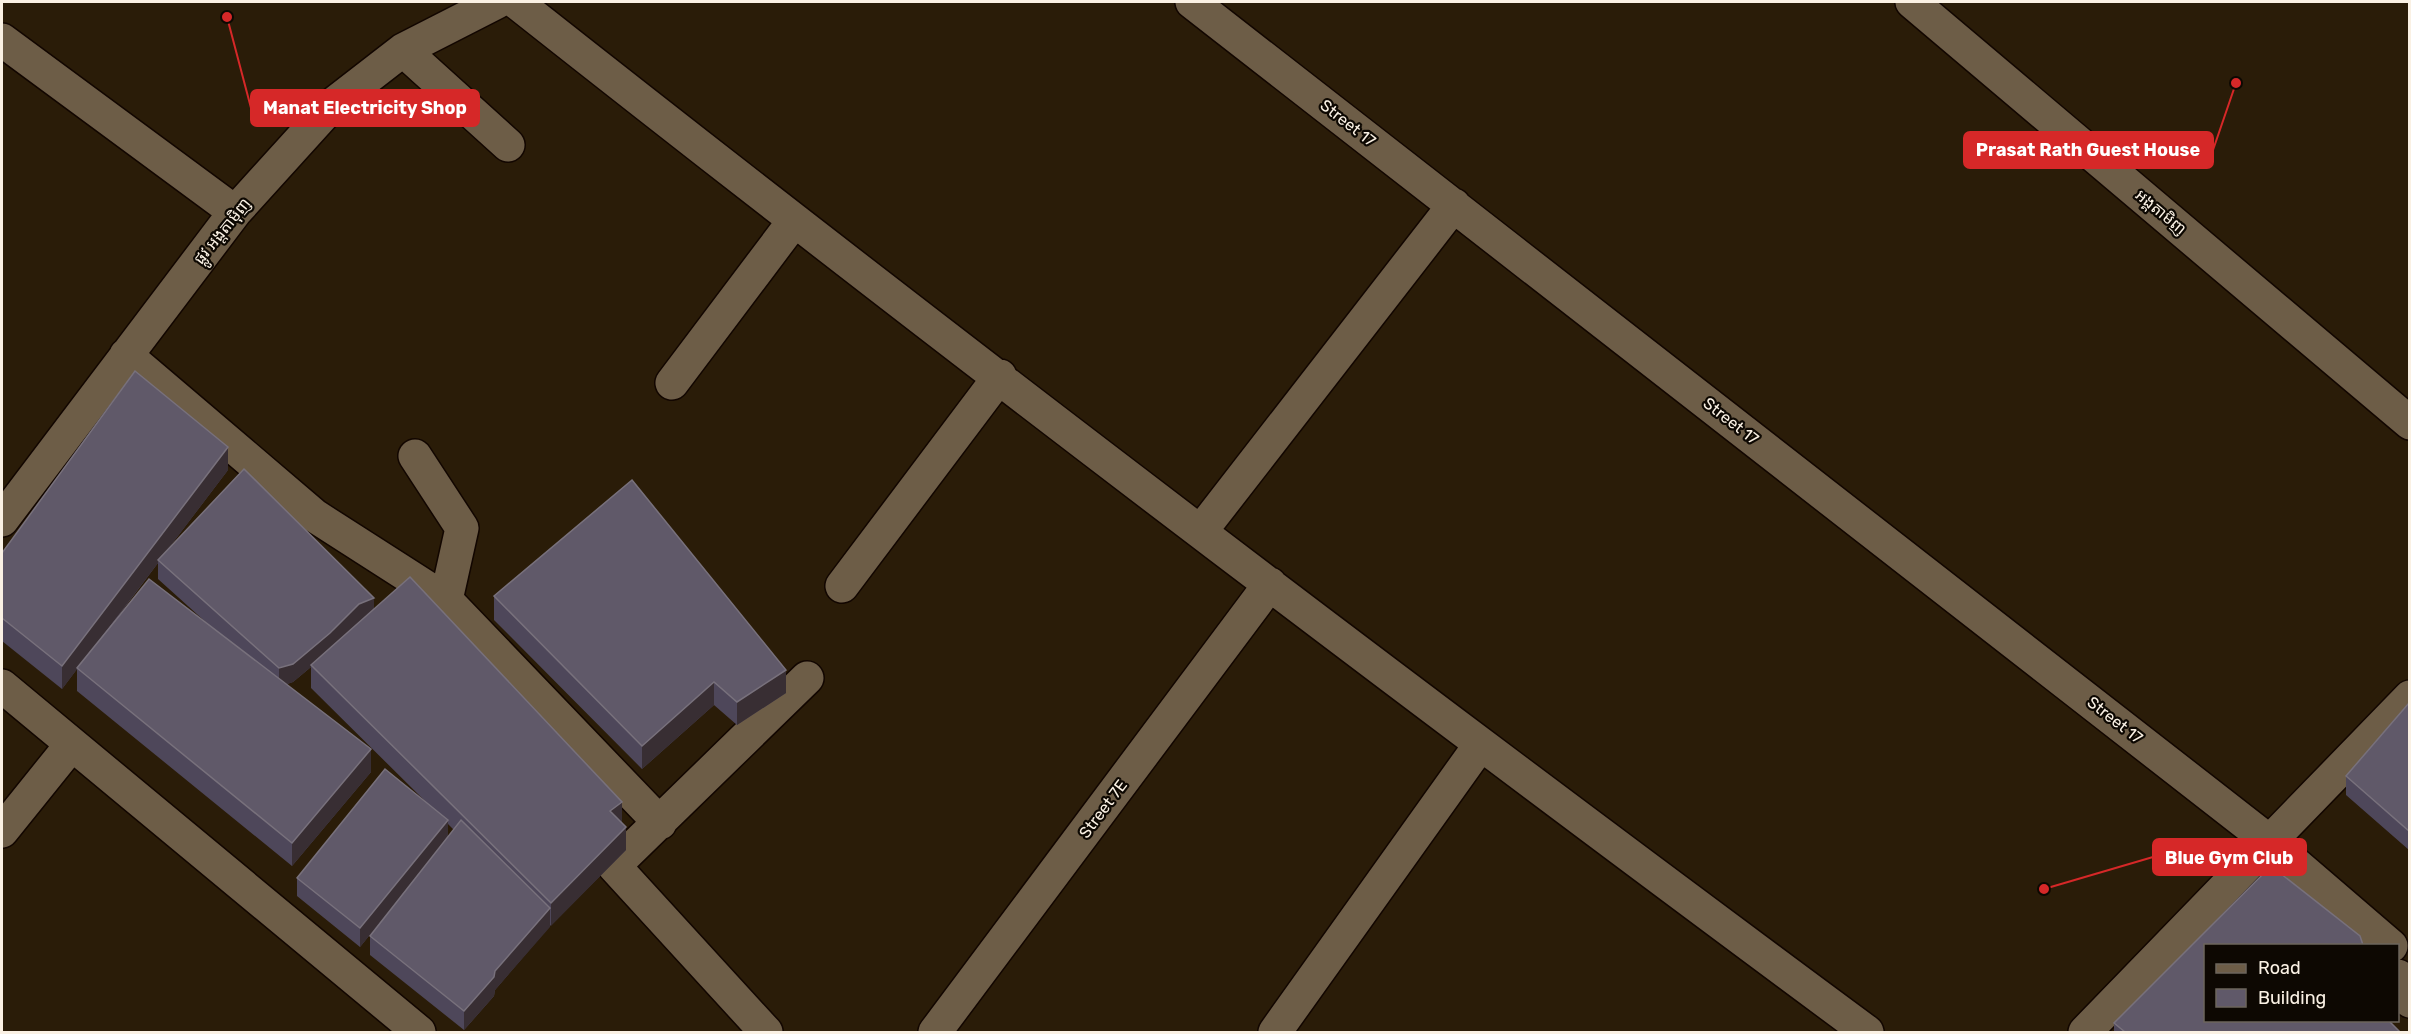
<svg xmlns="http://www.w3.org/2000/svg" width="2411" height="1034" viewBox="0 0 2411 1034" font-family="Rubik,'Noto Sans Khmer',sans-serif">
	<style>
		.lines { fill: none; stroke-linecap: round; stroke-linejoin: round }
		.minor-casing { stroke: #120600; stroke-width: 36 }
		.minor { stroke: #6d5d47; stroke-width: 33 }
		.wall { fill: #4e475a; fill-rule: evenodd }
		.shaded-wall { fill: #382e33 }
		.building { fill: #605969; stroke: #78717c; stroke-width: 1.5 }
		.labels { text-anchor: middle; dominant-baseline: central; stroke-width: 4.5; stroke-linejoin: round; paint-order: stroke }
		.street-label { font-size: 16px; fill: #faf1e4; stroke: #0d0802 }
		.leader { fill: none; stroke: #d62828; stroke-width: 2 }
		.callout-dot { fill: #d62828; stroke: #0d0802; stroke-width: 2 }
		.callout { fill: #d62828; stroke: #d62828; stroke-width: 2 }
		.callout-label { font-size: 18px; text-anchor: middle; font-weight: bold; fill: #fff }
	</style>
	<rect width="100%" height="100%" fill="#2a1c08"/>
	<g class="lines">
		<g class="minor-casing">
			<path id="minor" d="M516,2C960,353 1412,695 1867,1032
				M1192,2L2270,842L2391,946
				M1912,2L2410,423
				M2,40L235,212
				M403,50L508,145
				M126,355L315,516L446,600L660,823
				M672,383L794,221
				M415,456L462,528L446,600
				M2,520L235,212L332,105L403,50L497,2
				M1201,531L1454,205
				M842,586L1000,376
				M2,686L419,1032
				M2,831L72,744
				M2398,976L2401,994L2410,1001
				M766,1032L614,866L807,678
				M935,1032L1270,584
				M1275,1032L1480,745
				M2085,1032L2410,697"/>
		</g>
		<use href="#minor" class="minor"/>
	</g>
	<path class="wall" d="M228,470L168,549L374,608L622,823L626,850L550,926L495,990L494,996L464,1030L370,955V936L411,884L360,947L297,896V878L425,801L311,688V667L293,682L287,684L371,772L292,866L77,691V669L62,689L2,641V553ZM158,563V579L209,625L98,643ZM448,824L454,830L448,837Z
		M494,596L786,693L737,725L714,705L642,769L494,620Z
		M2409,703V850L2346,795V776Z
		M2205,945L2400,1032H2114V1023Z"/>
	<path class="shaded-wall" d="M228,447V470L159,561L158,560V563L62,689V666Z
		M374,598V616L311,665V667L293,682L279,687V668L359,604Z
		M786,670V693L737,725V702Z
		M714,682V705L642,769V746Z
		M371,749V772L292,866V843Z
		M622,802V825L610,811Z
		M448,820V839L360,947V928Z
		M626,827V850L551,926V903Z
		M550,908V927L495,990L494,996L464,1030V1011L495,971Z"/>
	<path class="building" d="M135,371L228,447L62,666L2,618V553Z
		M244,469L374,598L359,604L330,633L293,664L279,668L158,560Z
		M632,480L786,670L737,702L714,682L642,746L494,596Z
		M410,577L622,802L610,811L626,827L551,903L311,665Z
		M149,579L371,749L292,843L77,668Z
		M2409,703V831L2346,776Z
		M385,769L448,820L360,928L297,878Z
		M461,820L550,908L495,971L494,977L464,1011L370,936Z
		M2271,866L2360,936L2363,945H2205V1020H2388L2400,1032H2125L2114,1023Z"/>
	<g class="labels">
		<g class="street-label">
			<text transform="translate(1348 123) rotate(38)">Street 17</text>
			<text transform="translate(2161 212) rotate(40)">អង្គតាមិញ</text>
			<text transform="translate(222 231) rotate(-51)">ផ្លូវ អង្តតាម៉ិញ</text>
			<text transform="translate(1731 421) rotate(38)">Street 17</text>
			<text transform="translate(2115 720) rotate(38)">Street 17</text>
			<text transform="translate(1103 809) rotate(-53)">Street 7E</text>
		</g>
	</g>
	<path class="leader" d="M227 17L251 108M2236 83L2213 150M2044 889L2153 857"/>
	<g class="callout-dot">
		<circle cx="227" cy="17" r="6"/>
		<circle cx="2236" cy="83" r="6"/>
		<circle cx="2044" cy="889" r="6"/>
	</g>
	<g class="callout">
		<rect x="251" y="90" width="228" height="36" rx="6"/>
		<rect x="1964" y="132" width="249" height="36" rx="6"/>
		<rect x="2153" y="839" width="153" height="36" rx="6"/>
	</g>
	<g class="callout-label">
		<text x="365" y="114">Manat Electricity Shop</text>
		<text x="2088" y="156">Prasat Rath Guest House</text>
		<text x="2229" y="864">Blue Gym Club</text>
	</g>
	<rect width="2411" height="1034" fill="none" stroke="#faf1e4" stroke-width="6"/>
	<rect x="2204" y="944" width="195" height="78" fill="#0d0802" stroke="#6c655c" stroke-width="1.5"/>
	<rect x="2216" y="964" width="30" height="9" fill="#6d5d47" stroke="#6c655c" stroke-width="1.5"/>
	<text x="2258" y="974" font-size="18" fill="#faf1e4">Road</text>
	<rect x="2216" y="989" width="30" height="18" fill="#605969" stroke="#6c655c" stroke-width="1.5"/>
	<text x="2258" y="1004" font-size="18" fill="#faf1e4">Building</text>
</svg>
